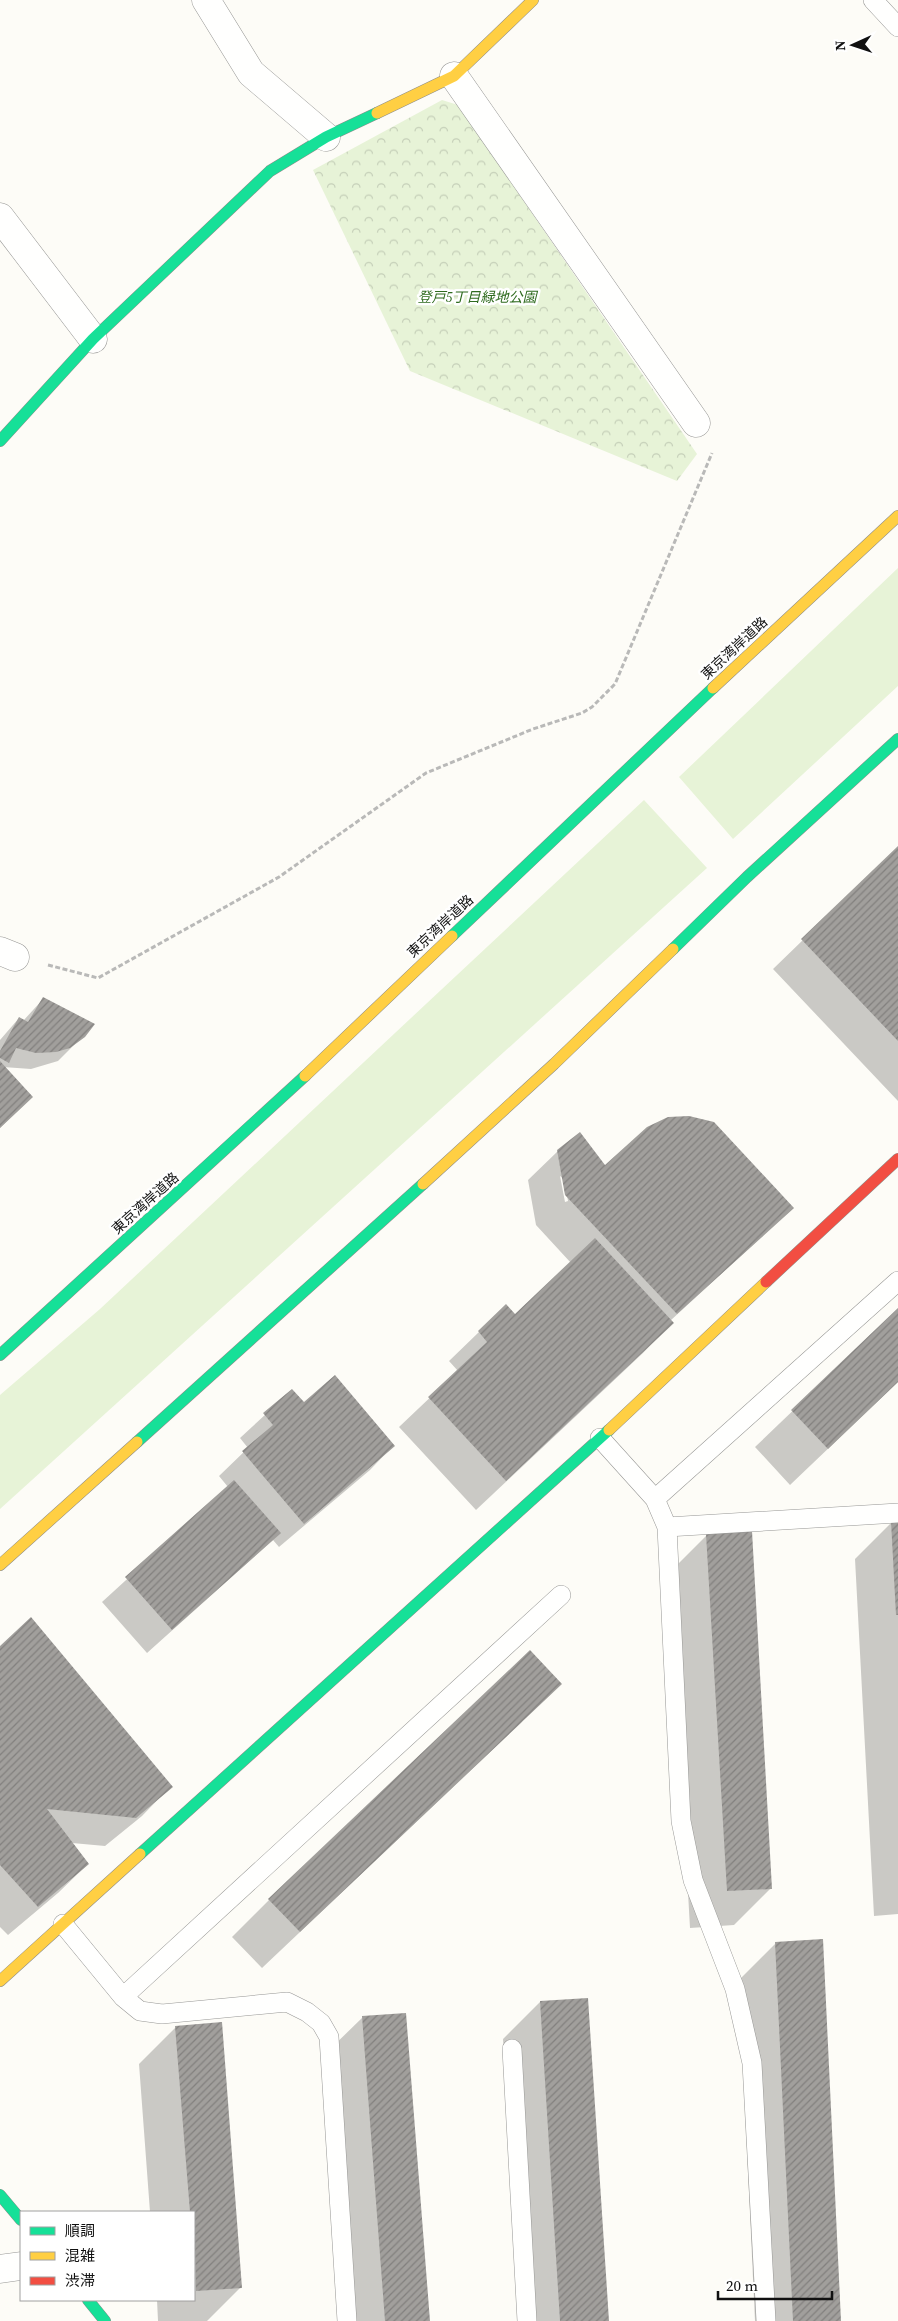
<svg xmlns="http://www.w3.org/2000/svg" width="898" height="2321" viewBox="0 0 898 2321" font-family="'Source Serif 4','Noto Sans JP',serif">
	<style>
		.grass { fill: #e7f3d7 }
		.park { fill: url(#park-crowns) }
		.shadow { fill: #0003; fill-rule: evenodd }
		.building { fill: url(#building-hatch) }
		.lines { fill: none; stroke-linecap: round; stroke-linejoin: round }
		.lane-casing { stroke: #979795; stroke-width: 20 }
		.street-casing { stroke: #979795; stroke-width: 29 }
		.fast-casing { stroke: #8e8d8b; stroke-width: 12 }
		.slow-casing { stroke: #8e8d8b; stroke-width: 12 }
		.jam-casing { stroke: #8e8d8b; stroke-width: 12 }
		.path { stroke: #b9b9b8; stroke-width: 3; stroke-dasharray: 5 2.5; stroke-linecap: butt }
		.lane { stroke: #fffffe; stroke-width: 19 }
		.street { stroke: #fffffe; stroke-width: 28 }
		.fast { stroke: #16e098; stroke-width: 11 }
		.slow { stroke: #ffcf43; stroke-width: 11 }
		.jam { stroke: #f24e42; stroke-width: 11 }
		.labels { text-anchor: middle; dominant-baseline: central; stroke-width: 5; stroke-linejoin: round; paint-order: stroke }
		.park-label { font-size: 14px; font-style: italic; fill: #2f6b1f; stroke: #fff }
		.street-label { font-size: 14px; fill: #111; stroke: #fff }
	</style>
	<defs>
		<pattern id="park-crowns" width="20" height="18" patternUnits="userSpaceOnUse" patternTransform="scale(1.25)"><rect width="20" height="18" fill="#e7f3d7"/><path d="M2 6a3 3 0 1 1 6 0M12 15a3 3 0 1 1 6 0" fill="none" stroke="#c5cfb8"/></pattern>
		<pattern id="building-hatch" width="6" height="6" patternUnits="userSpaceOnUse" patternTransform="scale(1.25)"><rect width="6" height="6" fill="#a19f9c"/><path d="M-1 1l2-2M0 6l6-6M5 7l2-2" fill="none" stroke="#82807e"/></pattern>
	</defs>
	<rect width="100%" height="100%" fill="#fdfcf7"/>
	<path class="grass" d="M898,568V686L733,839L679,777Z
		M644,800L707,868L0,1509V1395L100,1309Z"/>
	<path class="park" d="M442,100L458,105L697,454L677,481L410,371L313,170Z"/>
	<path class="shadow" d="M898,848V1101L773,969Z
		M44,998L75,1044L58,1061L31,1069L3,1067L32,1097L0,1128V1040L19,1018L23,1021Z
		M558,1151L605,1167L793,1208L670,1321L672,1323L643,1353L476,1510L399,1427L458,1371L449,1361L479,1332L506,1306L515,1315L571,1263L536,1225L528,1180ZM560,1176L564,1179L568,1201L565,1202Z
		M898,1310V1382L790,1485L755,1447Z
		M292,1390L304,1404L393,1446L370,1470L279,1547L273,1540L147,1653L102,1602L228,1487L219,1476L248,1448L240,1438Z
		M892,1522H898V1914L874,1916L855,1559Z
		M707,1535L771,1888L734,1925L690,1928L670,1572Z
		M0,1648L171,1786L142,1816L105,1846L72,1843L88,1864L58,1893L8,1935L0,1927Z
		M523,1721L262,1968L232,1937L269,1900Z
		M776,1943L840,2321H755L739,1980Z
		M540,2002L608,2321H521L503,2039Z
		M363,2017L429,2321H346L325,2054Z
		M176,2027L241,2287L207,2321H158L157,2300H194V2212H150L139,2064Z"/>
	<path class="building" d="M898,846V1041L801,939Z
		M43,997L95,1024L85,1037L70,1048L56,1052L36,1053L16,1048L9,1063L0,1058V1051L19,1017L28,1022Z
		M0,1061L33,1097L0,1128Z
		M689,1116L714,1122L794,1208L677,1314L565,1195L557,1150L580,1132L605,1165L647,1127L668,1117Z
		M595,1238L674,1323L506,1481L428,1397L487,1342L478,1331L506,1304L515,1314Z
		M898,1308V1382L828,1449L791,1410Z
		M335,1375L395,1446L304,1524L242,1451L273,1425L263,1413L292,1389L304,1402Z
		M234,1480L281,1533L172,1630L125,1577Z
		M898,1520V1615H896L891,1521Z
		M752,1531L772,1889L727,1891L706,1534Z
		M31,1617L173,1787L136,1818L47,1809L89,1864L38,1907L0,1865V1646Z
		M530,1650L562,1684L300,1932L268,1899Z
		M823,1939L841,2321H793L775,1942Z
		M588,1998L609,2321H560L540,2001Z
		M406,2013L430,2321H385L362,2016Z
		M222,2022L242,2288L196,2291L194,2212H190L175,2026Z"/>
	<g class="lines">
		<g class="lane-casing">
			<path id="lane" d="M873,0L898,27
				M600,1438L655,1499L667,1527L681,1821L693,1880L735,1989L752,2063L766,2321
				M655,1499L898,1281
				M667,1527L898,1513
				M63,1924L123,1997L140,2011L162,2014L287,2002L307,2012L321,2023L329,2037L347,2321
				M123,1997L561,1595
				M512,2049L527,2321"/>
		</g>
		<g class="street-casing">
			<path id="street" d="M206,0L251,73L326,137
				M454,76L696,423
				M0,217L93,339
				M0,951L15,957
				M0,2269L21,2266"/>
		</g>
		<g class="fast-casing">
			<path id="fast" d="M0,441L93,339L270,171L326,137L377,113
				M452,936L713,688
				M673,949L747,877L898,739
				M0,1355L305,1076
				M137,1442L423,1184
				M140,1854L609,1430
				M0,2195L21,2220
				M88,2300L105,2321"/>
		</g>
		<g class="slow-casing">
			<path id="slow" d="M377,113L454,76L533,0
				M713,688L898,516
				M305,1076L452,936
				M423,1184L554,1064L673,949
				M609,1430L766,1282
				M0,1565L137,1442
				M0,1981L140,1854"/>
		</g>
		<g class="jam-casing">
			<path id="jam" d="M766,1282L898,1159"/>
		</g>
		<path class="path" d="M48,965L98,978L279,877L426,773L533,729L582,713L592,707L615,684L712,453"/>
		<use href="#lane" class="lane"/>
		<use href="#street" class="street"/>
		<use href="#fast" class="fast"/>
		<use href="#slow" class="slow"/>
		<use href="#jam" class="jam"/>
	</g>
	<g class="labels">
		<g class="park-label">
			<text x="477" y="297">登戸5丁目緑地公園</text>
		</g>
		<g class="street-label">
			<text transform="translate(734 648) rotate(-43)">東京湾岸道路</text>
			<text transform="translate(440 926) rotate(-43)">東京湾岸道路</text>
			<text transform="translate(145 1203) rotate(-42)">東京湾岸道路</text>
		</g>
	</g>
	<rect x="20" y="2211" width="175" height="90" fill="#ffffff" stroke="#a0a0a0"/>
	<rect x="30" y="2227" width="25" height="8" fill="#16e098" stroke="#a0a0a0"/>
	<text x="65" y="2236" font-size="15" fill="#111111">順調</text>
	<rect x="30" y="2252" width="25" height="8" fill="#ffcf43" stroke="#a0a0a0"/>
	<text x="65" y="2261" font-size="15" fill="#111111">混雑</text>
	<rect x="30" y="2277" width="25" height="8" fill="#f24e42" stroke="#a0a0a0"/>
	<text x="65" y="2286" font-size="15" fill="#111111">渋滞</text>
	<g transform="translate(853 45) rotate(267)" stroke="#ffffff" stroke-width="4" paint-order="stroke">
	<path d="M0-4L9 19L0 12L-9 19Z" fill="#111111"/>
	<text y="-8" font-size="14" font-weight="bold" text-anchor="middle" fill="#111111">N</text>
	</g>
	<path d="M718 2291v8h114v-8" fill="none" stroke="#111111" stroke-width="2.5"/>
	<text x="726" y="2291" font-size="15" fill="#111111" stroke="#ffffff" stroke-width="4" paint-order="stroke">20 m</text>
</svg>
